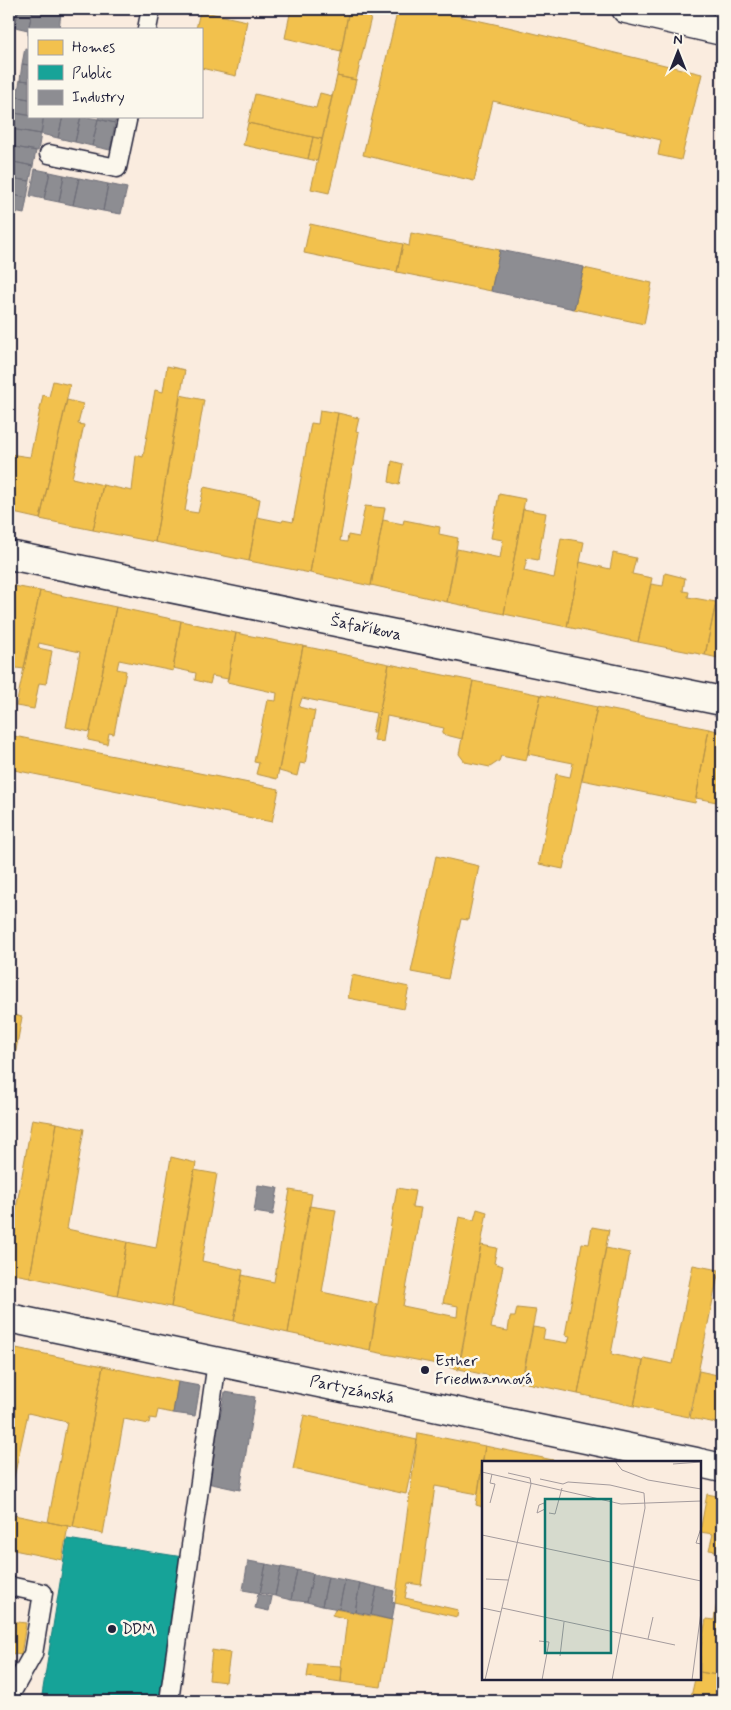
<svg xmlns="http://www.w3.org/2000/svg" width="731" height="1710" viewBox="0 0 731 1710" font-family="Mynerve,sans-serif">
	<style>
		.homes { fill: #f2c14e; stroke: #b49148 }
		.public { fill: #17a398; stroke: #1a7c7c }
		.industry { fill: #8d8d92; stroke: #6d6d78 }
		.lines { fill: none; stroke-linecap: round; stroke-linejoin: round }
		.lane-casing { stroke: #22223b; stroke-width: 21 }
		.street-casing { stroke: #22223b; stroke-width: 31 }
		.secondary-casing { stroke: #22223b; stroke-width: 31 }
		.lane { stroke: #fbf7ec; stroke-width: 18 }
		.street { stroke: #fbf7ec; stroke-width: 28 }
		.secondary { stroke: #fbf7ec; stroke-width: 28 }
		.poi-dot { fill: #22223b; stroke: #fbf7ec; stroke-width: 2 }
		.labels { text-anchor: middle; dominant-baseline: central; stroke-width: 5; stroke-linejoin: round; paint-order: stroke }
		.street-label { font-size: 16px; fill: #22223b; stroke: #fbf7ec }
		.poi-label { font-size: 16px; fill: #22223b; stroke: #fbf7ec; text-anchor: start }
		.inset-road { fill: none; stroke: #a49b9d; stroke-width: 1 }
		.view { fill: #0f766e; fill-opacity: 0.15; stroke: #0f766e; stroke-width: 2.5 }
		.inset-edge { fill: none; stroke: #22223b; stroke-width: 2.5 }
	</style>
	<rect width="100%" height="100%" fill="#faecdf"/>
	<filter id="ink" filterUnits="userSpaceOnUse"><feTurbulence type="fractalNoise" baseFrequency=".02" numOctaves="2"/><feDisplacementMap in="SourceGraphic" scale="10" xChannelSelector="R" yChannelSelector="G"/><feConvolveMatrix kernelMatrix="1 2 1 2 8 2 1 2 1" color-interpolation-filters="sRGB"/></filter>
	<g filter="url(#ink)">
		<path class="homes" d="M291,9H349L341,51L285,38Z
			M349,9H373L356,80L337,76Z
			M398,9H426L508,27L702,74L681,160L658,155L661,140L493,101L474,181L363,155Z
			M200,11L247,21L236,76L201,68V29H196Z
			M337,76L356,80L329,193L311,189Z
			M320,93L332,96L322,139L248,123L255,94L316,108Z
			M248,123L313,137L308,159L243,145Z
			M313,137L322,139L317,161L308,159Z
			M310,224L403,244L397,272L304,253Z
			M411,233L500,250L491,291L397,272L403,244L409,246Z
			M584,268L652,283L644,324L574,309Z
			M167,366L185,370L155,542L93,530L103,485L132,491L136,455L143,457L155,390L163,392Z
			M53,381L70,385L40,519L9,512V454L30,457L43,395L49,397Z
			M180,395L204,400L185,511L198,513L204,487L260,499L249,561L155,542Z
			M67,400L83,404L78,424L84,425L72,478L103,485L93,530L40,519Z
			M320,410L338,413L310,573L249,561L257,517L282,522L283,520L293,522L311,423L318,424Z
			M338,413L359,418L356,431L359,432L340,541L347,542L348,535L359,537L365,506L385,508L371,586L310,573Z
			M392,461L403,464L399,485L389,482Z
			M499,494L525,499L504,614L447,602L457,549L500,558L503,540L491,538Z
			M523,509L546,513L538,560L527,558L524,571L554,578L561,538L584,542L567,627L504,614Z
			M383,520L403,524L404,520L440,527L439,534L458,538L447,602L371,585Z
			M613,553L636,558L632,574L652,578L638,642L567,627L580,562L610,569Z
			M665,573L685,578L683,591L689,592L688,597L716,602L705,655L638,642L651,584L663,586Z
			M9,585L40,591L24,669L9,667Z
			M40,591L116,607L90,732L66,727L80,652L39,643L38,648L52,651L46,684L39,683L34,709L16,706Z
			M717,598L722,599V659L705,655Z
			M116,607L181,621L173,671L119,660L117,669L126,671L114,734L109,733L107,744L88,740Z
			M181,621L236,633L228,679L212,676L210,684L195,680L196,673L173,668Z
			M236,633L303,646L277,779L256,774L259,763L254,762L267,700L276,701L277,693L227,682Z
			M303,646L389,664L375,733H372L376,713L302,698L299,707L315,711L305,764L300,763L297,776L279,771Z
			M389,664L473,681L462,739L442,734L444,728L387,716L383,742L374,740Z
			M473,681L541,695L526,761L501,756L499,761L490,767L465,762L459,754Z
			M541,695L597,707L563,869L539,864L556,774L570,777L573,763L528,754Z
			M597,707L709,729L695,803L582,780Z
			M709,729L722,732V803L696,798Z
			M9,735L279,789L272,822L9,769Z
			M436,856L479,866L468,920L461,919L448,979L411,972Z
			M352,975L409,987L404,1009L348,998Z
			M9,1014L22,1017L9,1089Z
			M32,1119L57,1123L30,1277L9,1273V1225L13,1226Z
			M57,1123L84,1129L67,1229L127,1242L117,1296L30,1277Z
			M171,1157L196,1163L171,1307L117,1296L127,1242L156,1248Z
			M194,1170L217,1174L202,1261L243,1270L234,1321L171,1307Z
			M397,1188L415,1191L412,1207L421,1208L403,1306L457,1317L458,1306L443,1303L459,1217L474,1220L477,1209L487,1212L458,1370L442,1365L370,1351Z
			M290,1190L312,1194L288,1333L234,1321L242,1275L274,1282Z
			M309,1206L336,1210L322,1292L377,1304L370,1350L288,1333Z
			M592,1227L609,1230L578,1394L522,1382L533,1327L545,1329L543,1339L568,1343L570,1336L565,1335L582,1243L589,1244Z
			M481,1245L497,1248L494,1263L503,1266L491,1328L508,1331L510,1317H515L517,1308L536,1310L521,1383L459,1369Z
			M606,1248L630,1253L611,1354L643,1361L634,1406L578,1394Z
			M693,1265L719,1270L689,1417L634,1406L644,1358L673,1364Z
			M9,1346L16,1348L9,1381Z
			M16,1348L103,1366L73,1527L48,1522L67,1422L28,1413L9,1500V1381Z
			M103,1366L178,1382L173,1413L158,1410L156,1419L150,1418L149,1424L124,1419L103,1534L73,1527Z
			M699,1371L722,1376V1424L690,1418Z
			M304,1415L417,1440L406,1494L293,1469Z
			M418,1433L485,1446L478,1494L435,1486L421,1585L408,1583L405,1598L458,1610L457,1617L395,1603Z
			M485,1446L553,1460L552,1462H483V1507L476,1505Z
			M707,1494L722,1497V1552L709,1550L713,1534L700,1532Z
			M9,1514L68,1526L62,1560L9,1549Z
			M722,1574V1603L717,1602Z
			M717,1602L722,1603V1676L700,1672V1652L706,1619L714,1620Z
			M335,1609L392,1620L381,1687L341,1682L342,1668L341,1666L347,1619L332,1615Z
			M9,1621L26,1623L21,1655L9,1653Z
			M212,1650L230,1653L226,1682L209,1680Z
			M309,1664L341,1666L342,1668L341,1682L307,1677Z
			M700,1672L722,1676V1701H690L695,1679H700Z"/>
		<path class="public" d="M67,1539L183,1557L160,1701H41Z"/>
		<path class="industry" d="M9,9H19L13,33L9,32Z
			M19,9H33L28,30L15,27Z
			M33,9H43L61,13L59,29L37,27L36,29H29V35H28V30Z
			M25,48L29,49V65L22,64Z
			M22,64L29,65V81L20,80Z
			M20,80L29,81V99L17,97Z
			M17,97L29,99V115L14,113Z
			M14,113L43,118L41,134L11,129Z
			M44,116H63L58,138L41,134Z
			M63,116H81L75,142L58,138Z
			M81,116L98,119L92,146L75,142Z
			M99,116H117L115,123L98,119Z
			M98,119L115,123L110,150L92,146Z
			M11,129L41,134L38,151L9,146Z
			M9,146L36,151L33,166L9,161Z
			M9,161L33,166L30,181L9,178Z
			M35,169L50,172L44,199L30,196Z
			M50,172L64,175L59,202L44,199Z
			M64,175L79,178L73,205L59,202Z
			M9,178L30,181L27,198L9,194Z
			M79,178L108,184L103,211L73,205Z
			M108,184L127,188L121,214L103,211Z
			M9,194L27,198L24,214L9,211Z
			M500,250L584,267L574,309L491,291Z
			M258,1185L278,1188L273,1215L254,1212Z
			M178,1382L200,1386L195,1416L173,1413Z
			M225,1392L255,1397L240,1490L207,1483Z
			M248,1561L266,1564L260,1593L243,1590Z
			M266,1564L281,1567L275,1596L260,1593Z
			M281,1567L297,1570L291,1600L275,1596Z
			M297,1570L313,1574L307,1602L291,1600Z
			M313,1574L328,1577L322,1606L307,1602Z
			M328,1577L345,1580L339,1609L322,1606Z
			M345,1580L360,1583L355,1612L339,1609Z
			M360,1583L377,1587L371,1615L355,1612Z
			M377,1587L394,1591L392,1602L395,1603L392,1620L371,1615Z
			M258,1594L272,1597L269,1611L255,1608Z"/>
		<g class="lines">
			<g class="lane-casing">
				<path id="lane" d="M147,29L151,9
					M49,154L117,168L128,116
					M9,1586L43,1593L33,1654L10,1695L9,1701
					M169,1701L217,1362"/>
			</g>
			<g class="street-casing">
				<path id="street" d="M9,555L722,701
					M9,1318L696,1462
					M700,1463L722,1468"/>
			</g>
			<g class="secondary-casing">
				<path id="secondary" d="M626,9L722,31"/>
			</g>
			<use href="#lane" class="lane"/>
			<use href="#street" class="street"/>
			<use href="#secondary" class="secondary"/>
		</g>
	</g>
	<g class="poi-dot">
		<circle cx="425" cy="1370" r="5"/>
		<circle cx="112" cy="1629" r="5"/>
	</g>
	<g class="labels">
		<g class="street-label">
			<text transform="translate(366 628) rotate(12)">Šafaříkova</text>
			<text transform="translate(352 1390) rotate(12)">Partyzánská</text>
		</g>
		<g class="poi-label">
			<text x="435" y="1361">Esther<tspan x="435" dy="18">Friedmannová</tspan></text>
			<text x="122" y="1629">DDM</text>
		</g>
	</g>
	<g transform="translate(482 1461)">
		<rect width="219" height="219" fill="#faecdf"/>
		<path class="inset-road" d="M133,0L140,9L166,19L219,28M191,3L219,1M0,11L139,43L219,40M58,18L81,23L86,21L128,24L162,32L163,47L130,219M8,42L13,23L8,22L10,13M62,42L63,48L55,52L57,44ZM67,52L73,53L80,27M219,67L214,82L219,83M0,74L219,120M4,118L26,119M0,147L19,151M20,147L193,184M166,178L171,156M57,180L67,181L60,219M78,195L82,161M3,219L49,23L48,17L26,12M210,219L219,151"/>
		<path class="view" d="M63,38H129V192H63Z"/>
		<rect width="219" height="219" class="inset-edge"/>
	</g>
	<rect width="731" height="1710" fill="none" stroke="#fbf7ec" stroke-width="30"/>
	<rect x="15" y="15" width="701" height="1680" fill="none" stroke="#22223b" stroke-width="2" filter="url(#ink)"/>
	<rect x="28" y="28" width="175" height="90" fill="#fbf7ec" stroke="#a4a2a5"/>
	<rect x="38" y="40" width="25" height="15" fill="#f2c14e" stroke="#a4a2a5"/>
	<text x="72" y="52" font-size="15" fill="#22223b">Homes</text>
	<rect x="38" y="65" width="25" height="15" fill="#17a398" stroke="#a4a2a5"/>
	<text x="72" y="78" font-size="15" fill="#22223b">Public</text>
	<rect x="38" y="90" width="25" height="15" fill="#8d8d92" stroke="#a4a2a5"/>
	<text x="72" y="102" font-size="15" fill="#22223b">Industry</text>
	<g transform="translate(678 52)" stroke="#fbf7ec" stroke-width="4" paint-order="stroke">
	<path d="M0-4L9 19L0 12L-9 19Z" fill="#22223b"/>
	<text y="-8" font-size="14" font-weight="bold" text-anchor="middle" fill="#22223b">N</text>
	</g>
</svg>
